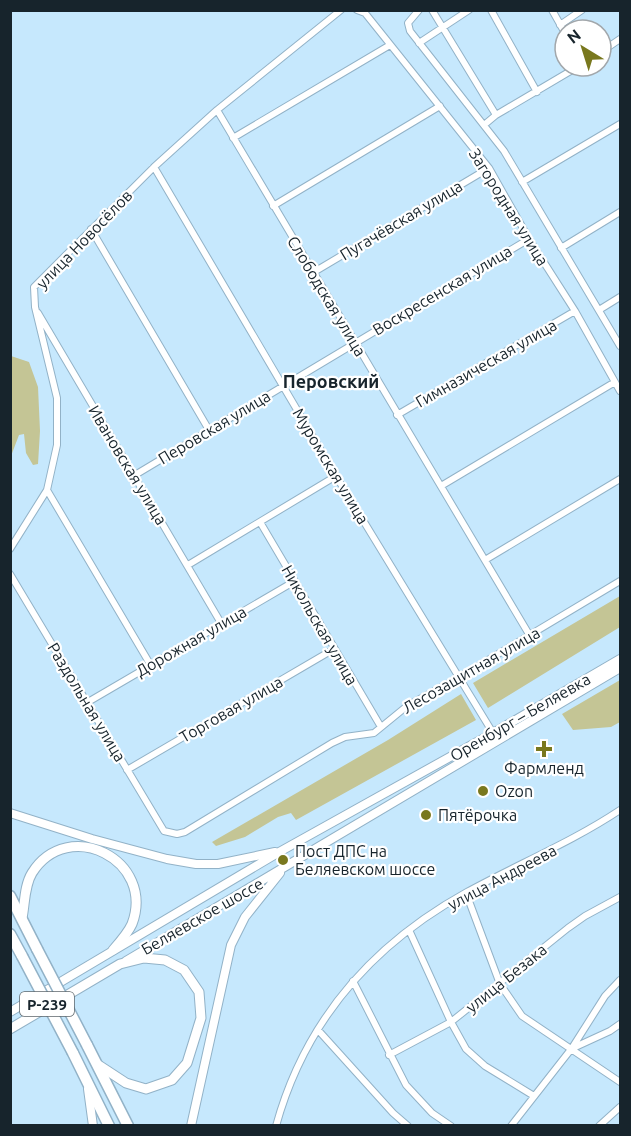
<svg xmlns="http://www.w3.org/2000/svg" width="631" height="1136" viewBox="0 0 631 1136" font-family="Ubuntu,sans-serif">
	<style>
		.green { fill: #c4c595 }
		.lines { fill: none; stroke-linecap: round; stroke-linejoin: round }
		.street-casing { stroke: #92b2c7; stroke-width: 8 }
		.secondary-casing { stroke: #92b2c7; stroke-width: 10 }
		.primary-casing { stroke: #92b2c7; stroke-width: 11 }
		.highway-casing { stroke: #92b2c7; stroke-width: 13 }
		.street { stroke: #fff; stroke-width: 6 }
		.secondary { stroke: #fff; stroke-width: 8 }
		.primary { stroke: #fff; stroke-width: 9 }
		.highway { stroke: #fff; stroke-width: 10 }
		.highway-bridge-casing { stroke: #92b2c7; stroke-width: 13; stroke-linecap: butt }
		.highway-bridge { stroke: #fff; stroke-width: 10 }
		.poi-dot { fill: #79781e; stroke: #fff; stroke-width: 2 }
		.labels { text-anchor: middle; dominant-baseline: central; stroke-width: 4.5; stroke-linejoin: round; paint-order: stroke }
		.shield { fill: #fff; stroke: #5d666b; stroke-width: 1.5 }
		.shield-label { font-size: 15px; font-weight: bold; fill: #17242c }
		.street-label { font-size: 16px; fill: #17242c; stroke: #fff }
		.poi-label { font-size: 16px; fill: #17242c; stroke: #fff; text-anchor: start }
		.neighbourhood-label { font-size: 18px; font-weight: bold; fill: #17242c; stroke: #fff }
	</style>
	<rect width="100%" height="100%" fill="#c6e8fd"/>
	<path class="green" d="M11,356L29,362L38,387L40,431L38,464L33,465L26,453L24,434L19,435L11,456Z
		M620,596V627L488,708L473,683Z
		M620,680V722L611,727L573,730L562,714Z
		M461,694L476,720L296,820L291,813L278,817L245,837L216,846L212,842L388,740Z"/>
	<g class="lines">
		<g class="street-casing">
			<path id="street" d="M357,10L365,13L489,168L529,239L575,311L620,391
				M419,10L408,23L410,31L504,151L620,346
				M432,10L496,115
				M491,10L537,92
				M552,10L565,33
				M560,25L582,10
				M419,43L469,10
				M601,52L620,39
				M217,110L530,636
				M484,125L496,115L579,66
				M233,138L390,45
				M154,167L336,476L493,733
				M522,182L620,124
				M273,206L440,106
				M91,229L209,430
				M561,248L620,212
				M314,272L489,168
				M599,310L620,297
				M38,313L221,623
				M397,415L575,311
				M135,475L529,239
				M441,486L615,382
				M47,490L150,664
				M260,522L381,727
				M10,549L47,490L57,445V398L35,307L34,287L154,167L217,110L341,10
				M485,560L620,479
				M188,565L336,476
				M10,574L164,831L177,834L185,832L332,743L345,737L374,733L407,706L458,678L620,581
				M88,702L295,581
				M127,770L334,649
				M466,893L500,984L522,1016L620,1082
				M409,930L451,1022L466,1049L485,1066L534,1096
				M353,981L406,1085L432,1113L451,1126
				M318,1030L393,1113L408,1126
				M573,1048L610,1031L620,1024
				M389,1055L451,1022L568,928L585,916L620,897
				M276,1126C305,1021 373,944 467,892C518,864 572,842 620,810
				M511,1126L572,1048L605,996L620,980
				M599,1126L620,1107"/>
		</g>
		<g class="secondary-casing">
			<path id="secondary" d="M10,813L92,839L167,859L196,864H218L275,852
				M126,961C291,864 456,767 620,668
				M10,1012L281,851L493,733L620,659
				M88,1089L93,1126
				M191,1126L231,945L245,917L280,873"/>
		</g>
		<g class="primary-casing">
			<path id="primary" d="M22,918C25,904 24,886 32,873C68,816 156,860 132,924C128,933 120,942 113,950
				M10,1029L120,964L144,958L165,960L184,970L199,992L201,1018L187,1063L172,1080L146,1089L126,1083L97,1064"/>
		</g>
		<g class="highway-casing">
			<path id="highway" d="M10,896L37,949
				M10,934L22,956
				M87,1045L128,1126
				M73,1053L109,1126"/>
		</g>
		<use href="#street" class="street"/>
		<use href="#secondary" class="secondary"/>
		<use href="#primary" class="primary"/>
		<use href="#highway" class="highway"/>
		<g class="highway-bridge-casing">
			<path id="highway-bridge" d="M37,949L87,1045
				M22,956L73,1053"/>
		</g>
		<use href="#highway-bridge" class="highway-bridge"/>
	</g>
	<g class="poi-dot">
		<path d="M541 740h6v6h6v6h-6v6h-6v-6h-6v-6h6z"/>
		<circle cx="483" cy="791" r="6"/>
		<circle cx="426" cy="815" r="6"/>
		<circle cx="283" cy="860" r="6"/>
	</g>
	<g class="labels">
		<rect class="shield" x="20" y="992" width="54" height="24" rx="4.5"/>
		<g class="shield-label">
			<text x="47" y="1004">Р-239</text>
		</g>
		<g class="street-label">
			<text transform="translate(509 207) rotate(58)">Загородная улица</text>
			<text transform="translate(401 220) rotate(-31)">Пугачёвская улица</text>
			<text transform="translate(84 239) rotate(-46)">улица Новосёлов</text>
			<text transform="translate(442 290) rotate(-31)">Воскресенская улица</text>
			<text transform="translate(327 296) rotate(59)">Слободская улица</text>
			<text transform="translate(486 363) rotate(-30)">Гимназическая улица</text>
			<text transform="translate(214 427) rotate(-31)">Перовская улица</text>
			<text transform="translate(128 465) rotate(59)">Ивановская улица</text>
			<text transform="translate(331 466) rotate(59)">Муромская улица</text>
			<text transform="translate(320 625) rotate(60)">Никольская улица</text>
			<text transform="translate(191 641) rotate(-30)">Дорожная улица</text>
			<text transform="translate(471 670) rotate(-30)">Лесозащитная улица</text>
			<text transform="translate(87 702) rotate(59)">Раздольная улица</text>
			<text transform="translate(231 709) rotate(-30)">Торговая улица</text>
			<text transform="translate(520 717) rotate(-30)">Оренбург – Беляевка</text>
			<text transform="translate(502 877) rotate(-28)">улица Андреева</text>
			<text transform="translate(202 916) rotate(-30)">Беляевское шоссе</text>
			<text transform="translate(506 978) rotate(-39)">улица Безака</text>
		</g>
		<g class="poi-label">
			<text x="544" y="768" text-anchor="middle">Фармленд</text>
			<text x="495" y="791">Ozon</text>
			<text x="438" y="815">Пятёрочка</text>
			<text x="295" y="851">Пост ДПС на<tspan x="295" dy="18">Беляевском шоссе</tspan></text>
		</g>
		<g class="neighbourhood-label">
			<text x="331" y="381">Перовский</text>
		</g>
	</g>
	<rect width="631" height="1136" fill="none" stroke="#17242c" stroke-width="24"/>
	<g transform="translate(583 48) rotate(322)"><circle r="28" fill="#ffffff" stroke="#a2a7ab" stroke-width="1.5"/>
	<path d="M0-4.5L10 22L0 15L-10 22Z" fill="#79781e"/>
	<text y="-9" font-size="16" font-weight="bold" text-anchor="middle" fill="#17242c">N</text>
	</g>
</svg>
